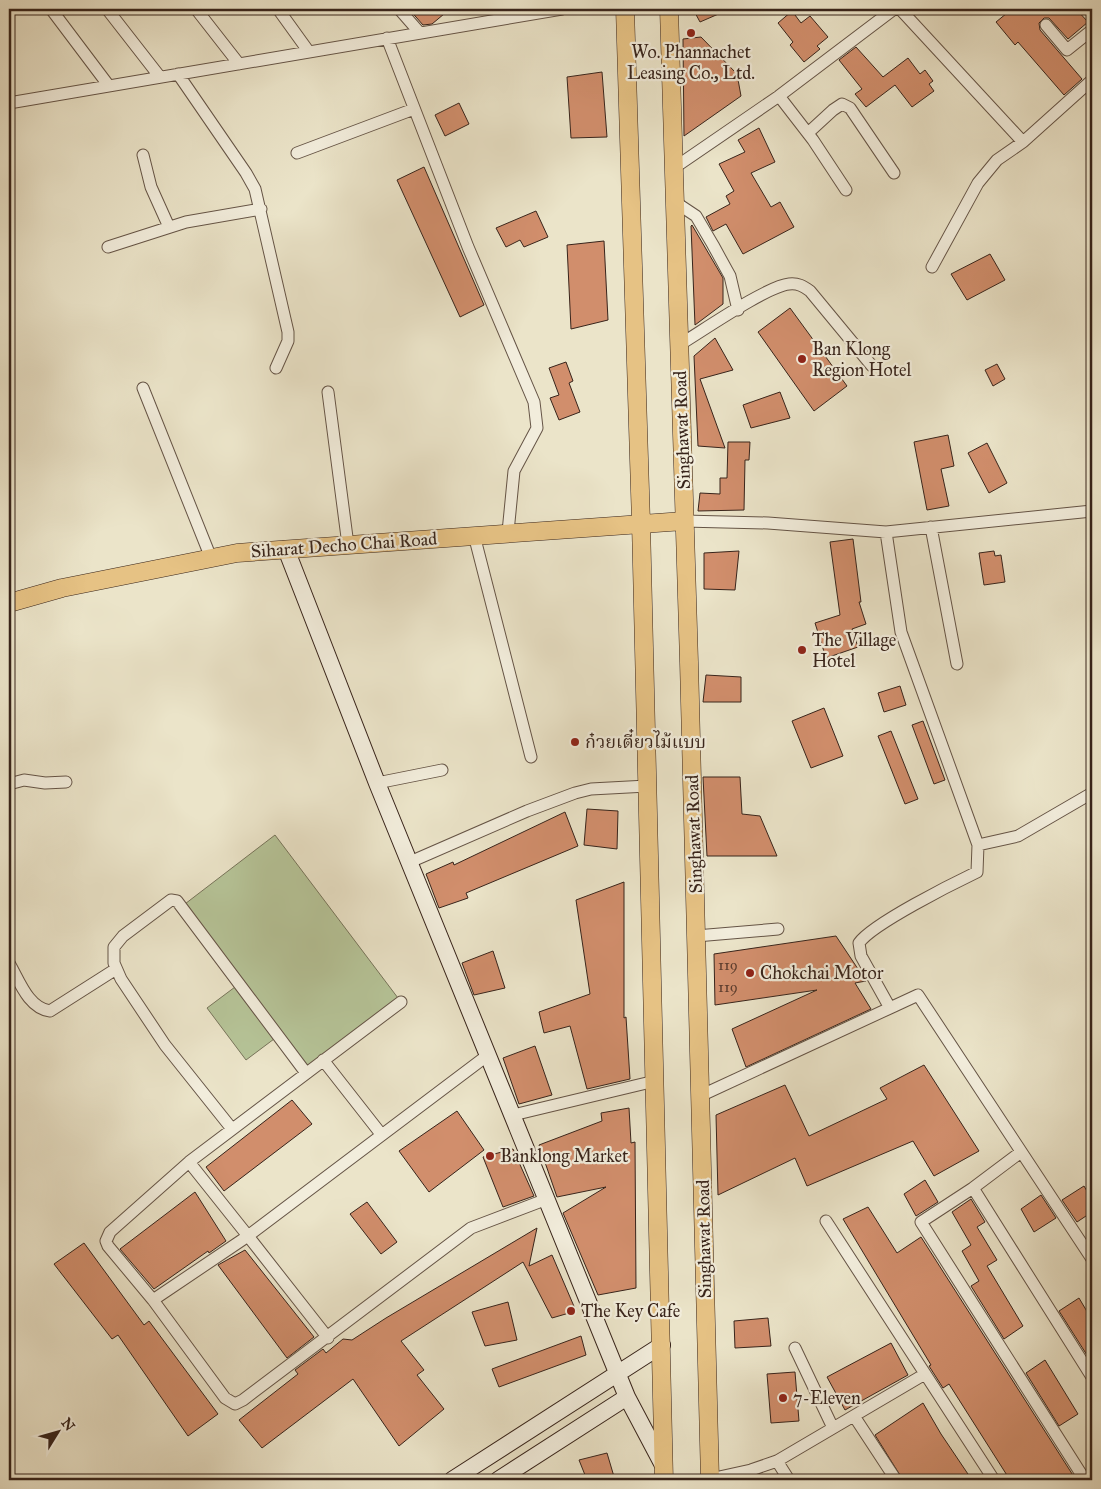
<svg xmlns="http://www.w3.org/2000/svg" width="1101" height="1489" viewBox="0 0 1101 1489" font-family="'IM FELL Great Primer','Noto Serif Thai',serif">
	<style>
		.green { fill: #b6c498; stroke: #77745a }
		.building { fill: #d18e6c; stroke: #38241b }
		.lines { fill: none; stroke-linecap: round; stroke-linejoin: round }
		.street-casing { stroke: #655446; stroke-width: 13 }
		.secondary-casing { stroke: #38241b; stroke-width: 18 }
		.primary-casing { stroke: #38241b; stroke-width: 19 }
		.street { stroke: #f2eddc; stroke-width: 11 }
		.secondary { stroke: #f2eddc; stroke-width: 16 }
		.primary { stroke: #e6c284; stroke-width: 18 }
		.poi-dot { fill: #8f2418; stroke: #f2eddc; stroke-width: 2 }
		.labels { text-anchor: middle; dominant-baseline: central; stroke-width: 4.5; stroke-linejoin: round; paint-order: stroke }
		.number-label { font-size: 15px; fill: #5e3e2f }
		.poi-label { font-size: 18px; fill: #38241b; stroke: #f2eddc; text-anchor: start }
		.street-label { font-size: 18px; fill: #38241b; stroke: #f2eddc }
	</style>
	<rect width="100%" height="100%" fill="#ebe4c9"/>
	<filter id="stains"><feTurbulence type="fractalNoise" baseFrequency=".004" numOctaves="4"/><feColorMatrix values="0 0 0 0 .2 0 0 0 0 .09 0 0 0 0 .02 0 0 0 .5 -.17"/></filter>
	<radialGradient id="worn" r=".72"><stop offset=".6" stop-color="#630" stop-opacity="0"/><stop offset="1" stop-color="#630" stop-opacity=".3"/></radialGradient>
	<path class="green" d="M275,835L401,1002L306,1073L278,1036L246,1060L207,1008L239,984L181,907Z"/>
	<path class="building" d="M409,9H450L432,24L423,25Z
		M693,9H730L700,22Z
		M1012,9H1076L1088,22L1068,39L1049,18H1044L1039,23L1040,30L1082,79L1064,95L1018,42L1015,45L996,22Z
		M792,11L801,23L810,16L828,37L817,46L820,49L804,62L790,45L793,42L778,23Z
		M701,37L737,74L741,96L684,136L683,39Z
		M856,47L883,77L908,58L920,74L925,70L933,81L929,84L934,91L912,107L895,85L866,107L855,94L862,89L839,60Z
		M602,72L607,137L571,138L567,77Z
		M459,103L469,124L445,136L435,115Z
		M759,128L775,162L751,173L771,207L780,202L794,227L743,254L726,224L713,231L706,217L730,204L726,196L734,191L719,164L745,152L738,140Z
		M424,167L484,305L460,317L397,180Z
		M536,211L548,237L524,247L520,240L506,247L496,228Z
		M692,225L723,278V304L695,325L691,226Z
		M604,241L608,320L571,329L567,245Z
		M990,254L1005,280L967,300L951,274Z
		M790,308L847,386L814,411L758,332Z
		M715,338L733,370L700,379L725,448L698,446L694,356Z
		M566,362L573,381L569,383L580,412L559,420L550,398L559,395L549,368Z
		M997,364L1005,379L993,386L985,370Z
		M780,392L790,418L751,428L743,405Z
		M948,435L954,466L941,469L949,506L927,510L914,442Z
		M728,442H750L749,460H745L744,510L698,511L700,493L720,494V478H727Z
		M987,443L1007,483L989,493L968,453Z
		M853,539L861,602H859L866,624L852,629L858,647L826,658L815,623L840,615L830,542Z
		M739,551L735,590L704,589V553Z
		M994,551L995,556L1001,555L1005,582L984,585L979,553Z
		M706,675L741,677V702H703Z
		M900,686L906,705L884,712L878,693Z
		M824,708L843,756L811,768L792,721Z
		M923,721L945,780L934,784L912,725Z
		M891,731L918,799L905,804L878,736Z
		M703,777H740L742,814L760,816L777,856H707Z
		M587,809L618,811L617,849L584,845Z
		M565,812L578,846L466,893L468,898L439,908L426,874L453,862L454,865Z
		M624,882V1018L626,1017L630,1079L587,1089L570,1026L544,1033L539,1012L590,994L576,900Z
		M836,936L866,981L855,983L871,1009L746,1067L732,1029L817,990L715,1005L714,954Z
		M493,951L505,988L474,995L462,963Z
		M535,1046L552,1095L519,1104L503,1058Z
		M924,1065L979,1151L934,1176L913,1141L807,1186L795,1158L718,1195L716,1115L785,1085L809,1136L887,1099L880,1088Z
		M292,1100L312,1124L224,1191L206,1167Z
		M629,1108L631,1143L635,1142L636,1288L598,1295L563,1213L606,1187L557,1197L539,1145L602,1121L601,1113Z
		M457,1111L484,1150L429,1192L399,1151Z
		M513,1149L534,1196L503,1207L483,1157Z
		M925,1180L938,1202L916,1216L904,1194Z
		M1084,1186L1092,1200V1212L1077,1222L1062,1200Z
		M195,1192L226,1241L209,1253L208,1251L154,1289L120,1249Z
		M1041,1195L1056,1218L1034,1232L1021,1209Z
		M971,1199L985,1222L977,1227L997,1260L987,1266L1023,1326L1004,1339L971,1286L979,1281L962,1251L971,1245L952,1212Z
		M367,1202L397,1242L381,1254L350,1214Z
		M868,1207L897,1253L921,1237L1076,1480H1010L949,1384L943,1388L929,1366L931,1365L843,1219Z
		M537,1228L529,1266L552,1255L576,1311L552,1318L523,1262L401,1341L424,1370L417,1375L444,1409L399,1446L353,1379L262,1448L239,1420L298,1374L295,1370L323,1349L326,1353L343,1339L352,1340L386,1318Z
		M84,1243L144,1325L149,1321L218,1414L188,1436L118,1335L112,1339L54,1264Z
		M245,1250L314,1337L287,1358L218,1265Z
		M1079,1298L1092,1320V1363L1059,1311Z
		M508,1302L517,1340L485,1346L472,1312Z
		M768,1318L771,1346L735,1348L734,1321Z
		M581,1336L586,1355L499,1387L492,1369Z
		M891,1343L908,1375L845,1410L827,1377Z
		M1045,1360L1078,1414L1059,1426L1026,1373Z
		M795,1372L799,1421L771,1423L767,1374Z
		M923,1403L941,1434L972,1480H903L875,1435Z
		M607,1453L615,1480H587L579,1460Z"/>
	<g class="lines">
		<g class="street-casing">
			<path id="street" d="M51,9L109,86
				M107,9L160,77
				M196,9L239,64
				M278,9L309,52
				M399,9L420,33
				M900,9L1023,142L1092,80
				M1046,25L1067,50L1092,30
				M387,38L468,247L534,402L537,428L514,471L508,532
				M178,74L246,173L255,189L288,332V341L276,368
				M779,96L813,140L846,190
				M9,103L562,9
				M808,133L833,110L842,104L850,108L894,173
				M297,153L414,109
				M143,155L151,187L169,227
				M674,168L779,96L894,9
				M675,202L696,216L713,245L730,276L738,310
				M108,247L186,222L261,209
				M932,267L978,183L997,160L1023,142
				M679,345C701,332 767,286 789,284C798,283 803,286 810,291L872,366
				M143,388L211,558
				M328,392L348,545
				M684,521L768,523L886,532L1092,511
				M931,527L957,664
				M474,535L531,757
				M377,783L442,770
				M9,784L24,780L45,783L66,782
				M978,845L1018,836L1092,793
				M410,862L527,811L575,793L591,789L647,786
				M696,936L778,929
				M9,963C19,980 28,1008 50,1011L116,969
				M401,1002L189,1162L110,1232L106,1241L108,1246L153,1300L225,1398L235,1404L243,1400L471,1228L547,1199
				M890,1008L918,995L1092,1259
				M323,1060L381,1134
				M700,1096L890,1008L861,956L859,943C872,924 954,883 977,872L978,845L901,632L886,532
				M513,1115L655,1081
				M232,1129L165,1045L121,979L114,963V947L123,936L171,900L177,901L306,1073
				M1021,1152L973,1188L921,1222L1085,1480
				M973,1188L1092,1377
				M826,1221L994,1480
				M153,1300L248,1236L189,1162
				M328,1338L248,1236L488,1055
				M795,1348L833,1428
				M854,1416L896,1480
				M777,1461L789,1480
				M710,1479L751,1470L777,1461L925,1374"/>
		</g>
		<g class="secondary-casing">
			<path id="secondary" d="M286,549L377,783L627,1397L664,1467
				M452,1480L662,1345
				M498,1480L627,1397"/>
		</g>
		<g class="primary-casing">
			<path id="primary" d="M625,9L641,523L664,1480
				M669,9L689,662L710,1480
				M9,603L62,588L237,553L684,521"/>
		</g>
		<use href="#street" class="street"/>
		<use href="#secondary" class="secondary"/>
		<use href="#primary" class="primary"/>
	</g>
	<g class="poi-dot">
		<circle cx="691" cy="33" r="5"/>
		<circle cx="802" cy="359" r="5"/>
		<circle cx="802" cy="650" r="5"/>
		<circle cx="575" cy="742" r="5"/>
		<circle cx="750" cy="973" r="5"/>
		<circle cx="490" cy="1156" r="5"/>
		<circle cx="571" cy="1311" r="5"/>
		<circle cx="783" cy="1398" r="5"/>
	</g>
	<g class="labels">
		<g class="number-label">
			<text x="728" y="965">119</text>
			<text x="728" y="987">119</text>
		</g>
		<g class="poi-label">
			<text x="691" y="52" text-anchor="middle">Wo. Phannachet<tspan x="691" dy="21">Leasing Co., Ltd.</tspan></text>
			<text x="812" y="349">Ban Klong<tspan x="812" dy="21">Region Hotel</tspan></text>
			<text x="812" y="640">The Village<tspan x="812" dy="21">Hotel</tspan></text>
			<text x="585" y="742">ก๋วยเตี๋ยวไม้แบบ</text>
			<text x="760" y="973">Chokchai Motor</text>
			<text x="500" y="1156">Banklong Market</text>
			<text x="581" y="1311">The Key Cafe</text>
			<text x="793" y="1398">7-Eleven</text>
		</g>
		<g class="street-label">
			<text transform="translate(682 430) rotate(-92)">Singhawat Road</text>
			<text transform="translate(344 545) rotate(-4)">Siharat Decho Chai Road</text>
			<text transform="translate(694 834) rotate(-92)">Singhawat Road</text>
			<text transform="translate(704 1239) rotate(-91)">Singhawat Road</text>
		</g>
	</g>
	<rect width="1101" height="1489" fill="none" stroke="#ebe4c9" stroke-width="30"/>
	<rect x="10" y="10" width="1081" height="1469" fill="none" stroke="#38241b" stroke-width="2.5"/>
	<rect x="15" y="15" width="1071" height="1459" fill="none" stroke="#38241b"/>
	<g transform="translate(58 1432) rotate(53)" stroke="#f2eddc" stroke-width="4" paint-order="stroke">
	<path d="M0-4L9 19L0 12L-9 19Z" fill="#38241b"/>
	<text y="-8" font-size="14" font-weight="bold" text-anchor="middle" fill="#38241b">N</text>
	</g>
	<rect width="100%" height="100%" filter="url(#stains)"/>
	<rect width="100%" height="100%" fill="url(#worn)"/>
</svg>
